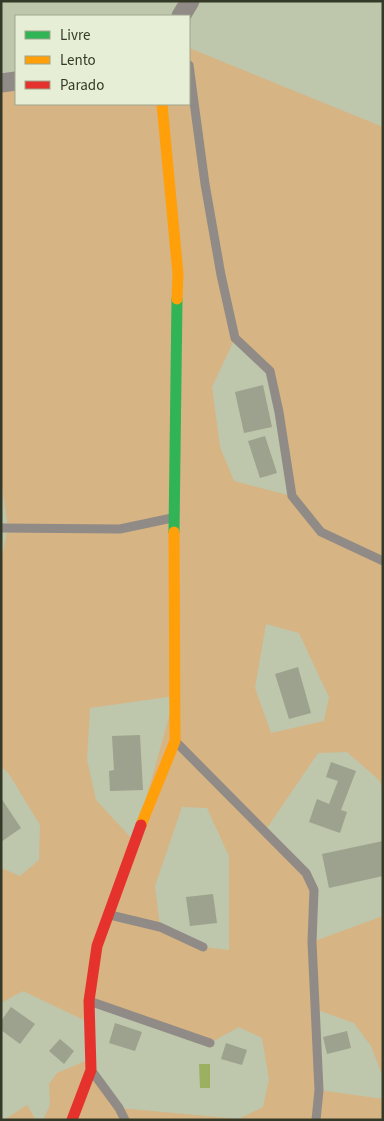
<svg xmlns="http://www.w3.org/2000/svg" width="384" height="1121" viewBox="0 0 384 1121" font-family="'Source Sans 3',sans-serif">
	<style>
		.green { fill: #d7b484; fill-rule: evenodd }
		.water { fill: #9cb061 }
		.building { fill: #9ca28d }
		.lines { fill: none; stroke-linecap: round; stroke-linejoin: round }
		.lane { stroke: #908b86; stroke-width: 9 }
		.street { stroke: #908b86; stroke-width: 19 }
		.fast { stroke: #30b455; stroke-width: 11 }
		.slow { stroke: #ff9f0a; stroke-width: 11 }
		.jam { stroke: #e5322d; stroke-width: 11 }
	</style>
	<rect width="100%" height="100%" fill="#bec6ab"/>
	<path class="green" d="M189,48L383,127V789L379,780L347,752L318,753L265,831L314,890L312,942L383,916V1077L371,1046L354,1023L315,1009L319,1090L383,1099V1120H43L50,1105L49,1084L57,1073L90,1059L119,1108L239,1119L263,1107L269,1079L262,1038L239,1027L210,1043L90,1001V1023L23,991L1,1003V868L20,876L39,860L40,825L9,774L1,766V561L8,528L1,479V83L16,81V104H189ZM235,338L270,371L292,496L234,481L220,447L212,387ZM266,624L299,633L329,697L324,721L271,733L255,688ZM175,696L134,841L96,800L87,760L90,708ZM182,807L207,808L229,856V950L203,947L160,927L155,886Z
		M27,1105L36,1120H4Z"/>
	<path class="water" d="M199,1064H210V1088H200Z"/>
	<path class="building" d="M263,385L272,427L244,433L235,392Z
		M265,436L277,473L260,478L248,441Z
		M298,667L311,713L289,719L275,674Z
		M140,735L143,790L110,791L109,771L114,770L112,736Z
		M331,762L356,771L341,810L347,812L340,833L309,822L317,799L329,804L338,781L326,777Z
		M1,798L21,828L1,842Z
		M383,841V876L329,888L322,854Z
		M213,894L217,923L190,926L186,897Z
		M11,1007L35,1024L20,1044L1,1030V1021Z
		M115,1023L142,1032L135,1051L109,1043Z
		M347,1031L351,1048L327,1054L323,1037Z
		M60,1039L74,1051L64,1064L49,1051Z
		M226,1043L247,1050L242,1065L221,1059Z"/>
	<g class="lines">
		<path class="lane" d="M189,65L205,184L221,275L235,338L270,371L279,412L292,496L321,532L383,561
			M1,528L120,529L172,518
			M177,743L306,873L314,890L312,942L319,1090L316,1120
			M110,915L160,927L203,947
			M92,1002L210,1043
			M94,1074L119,1108L125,1120"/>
		<path class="street" d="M181,16L190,1
			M1,83L16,81"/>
		<path class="fast" d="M174,532L177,299"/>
		<path class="slow" d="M162,104L178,274L177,299
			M141,825L175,741L174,532"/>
		<path class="jam" d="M72,1120L91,1070L89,1001L97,946L141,825"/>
	</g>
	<rect width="384" height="1121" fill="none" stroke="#343a27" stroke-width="5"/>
	<rect x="15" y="15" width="175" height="90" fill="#e6eed5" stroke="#9fa68f"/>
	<rect x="25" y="31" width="25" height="8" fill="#30b455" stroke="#9fa68f"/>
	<text x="60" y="40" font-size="15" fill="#343a27">Livre</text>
	<rect x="25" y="56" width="25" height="8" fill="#ff9f0a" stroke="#9fa68f"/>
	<text x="60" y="65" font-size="15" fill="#343a27">Lento</text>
	<rect x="25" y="81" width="25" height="8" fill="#e5322d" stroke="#9fa68f"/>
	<text x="60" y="90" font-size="15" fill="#343a27">Parado</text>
</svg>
